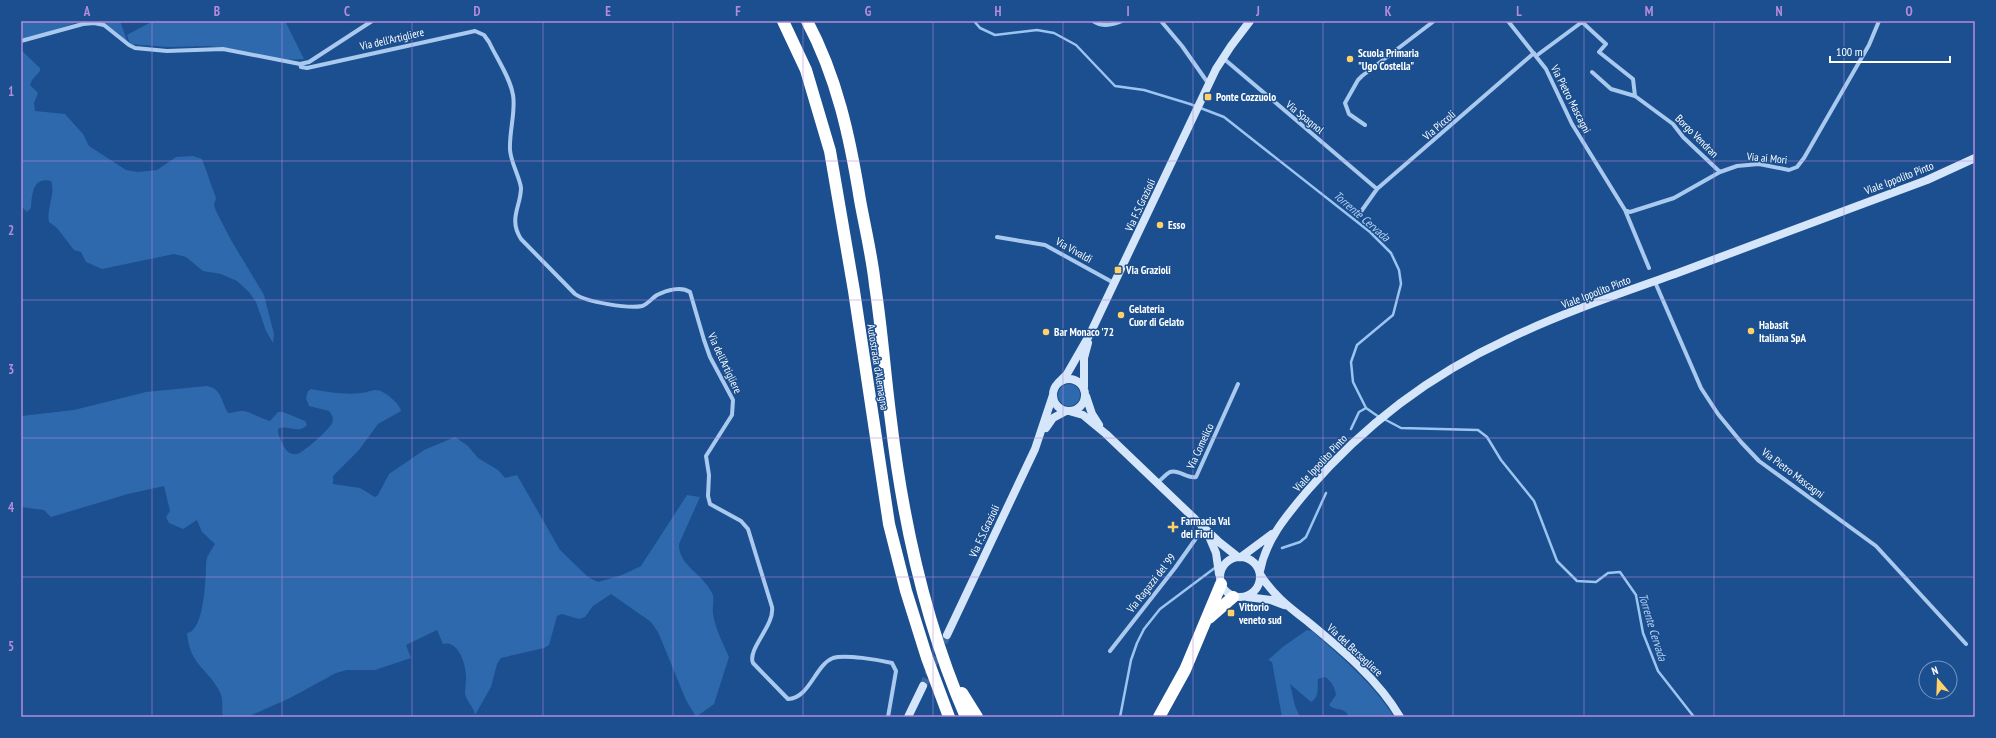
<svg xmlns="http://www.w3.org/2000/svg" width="1996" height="738" viewBox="0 0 1996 738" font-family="'PT Sans Narrow',sans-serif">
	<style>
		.green { fill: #2e69ad }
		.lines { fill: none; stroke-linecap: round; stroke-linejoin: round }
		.stream { stroke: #9cc4f0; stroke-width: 2.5 }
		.secondary-tunnel { stroke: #3d69a0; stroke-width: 8; stroke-dasharray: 8 4; stroke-linecap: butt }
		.street { stroke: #a9c9ee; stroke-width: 4 }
		.secondary { stroke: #d6e6fa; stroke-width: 8 }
		.highway { stroke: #fff; stroke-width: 12 }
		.grid { fill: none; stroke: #b68bdc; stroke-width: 1; stroke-opacity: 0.55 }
		.poi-dot { fill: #ffd166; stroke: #1b4f8f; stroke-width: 1.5 }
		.labels { text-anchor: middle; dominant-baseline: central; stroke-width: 3; stroke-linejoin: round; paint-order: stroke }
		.street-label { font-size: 11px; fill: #fff; stroke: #1b4f8f }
		.poi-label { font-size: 11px; font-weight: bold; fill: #fff; stroke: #1b4f8f; text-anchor: start }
		.water-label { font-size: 12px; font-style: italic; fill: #b5d3f5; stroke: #1b4f8f }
		.neatline { fill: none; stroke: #b68bdc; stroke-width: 1.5 }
		.grid-label { font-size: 13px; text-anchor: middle; font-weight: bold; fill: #b68bdc }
	</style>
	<rect width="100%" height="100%" fill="#1b4f8f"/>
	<path class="green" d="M21,21H81L42,34L21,40Z
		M94,21H120L128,43Z
		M153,21H285L304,59L286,60L226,48L208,46L168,47L130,44L127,35Z
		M21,50L40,68V71L32,80L30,85L38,93L34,103L35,111L65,114L83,134L89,146L126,170L138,172L157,170L176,157L193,156L202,159L216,198L214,205L216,211L231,240L264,295L274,334L273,343L266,331L256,302L249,292L237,281L221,274L203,271L186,257L174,254L102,269L86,262L81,252L74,250L57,228L49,222C46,208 56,194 51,181C32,176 32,196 31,208L27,212L21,206Z
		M1058 395a11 11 0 1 1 22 0a11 11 0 1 1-22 0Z
		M207,386C222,389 221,401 228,413C233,413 237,411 242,411C250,411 261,419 270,421L278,412H283L305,421L307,425C298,435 288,424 278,429C278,435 280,439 283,444C285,450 289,455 297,454C304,452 329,430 332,423C334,418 332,415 329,411L309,406L306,398L308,391L311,389C327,392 345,395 361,393C366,393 371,390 376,390C384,390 400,404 401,411L378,424L359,450L333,476V484L360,488L375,497L378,495L389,474L424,450L455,437L468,446L478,458L498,470L505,478L517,475L560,550L588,577L598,582L622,575L641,566L687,495L700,497L679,544C678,565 703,574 712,593C715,598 712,608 713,614C715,628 723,644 729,657L714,704L696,717L686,700L658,632L651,622L611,594L593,606L585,617L579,619L562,614L557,616L549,645L544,648L501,658L497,664L491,687L475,715C474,707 466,701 465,693C465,688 466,683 466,677C466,665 459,640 443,644L437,630L406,645L411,658L375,670H347L336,673L290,698L247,717H223C221,709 224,700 220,692C207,667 190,666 187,633C204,632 206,578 206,564L207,557L215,544L202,532L197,520L183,529L169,523L166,517L170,511L164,486L128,494L51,517L44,510L21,507V416L74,410L146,392Z
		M1307,630L1312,631C1342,658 1373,683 1394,717H1347L1348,715C1344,707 1334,711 1329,705L1336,695C1335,687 1331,681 1325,677L1318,679C1317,687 1320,697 1311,702L1290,684L1295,706L1300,717H1282L1272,662L1268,660L1284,646Z"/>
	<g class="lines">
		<path class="stream" d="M974,21L980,28L995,35L1037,30L1054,33L1076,45L1115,86L1144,90L1190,104L1224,117L1370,232L1391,253L1399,270L1401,284L1393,315L1357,345L1351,362L1353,382L1366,408L1379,417
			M1384,419L1401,428L1478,430L1487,437L1501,460L1534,501L1557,561L1577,581L1596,582L1608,573L1620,572L1636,595L1643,633L1658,671L1694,717
			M1351,429L1359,412L1366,408
			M1282,548L1300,542L1306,537L1326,493
			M1120,717L1131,660L1137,643L1144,629L1160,609L1216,567"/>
		<path class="secondary-tunnel" d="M923,686L947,635"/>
		<path class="street" d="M1093,21C1102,27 1113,25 1122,21
			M1161,21L1182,46L1208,83
			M1508,21L1546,69L1572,124L1625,210L1649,268
			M21,41L83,24L94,23L104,25L129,45L135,48L167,51L223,49L300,64L309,62L372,21
			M1536,56L1582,22L1606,44L1599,52L1633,79L1635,96
			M1223,58L1377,189
			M300,64L301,67L307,68L475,31L484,35L489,42C497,59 510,77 513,95C516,110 509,132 510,150C511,163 520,178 521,188C521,206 508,219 521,239L575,294C586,302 629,309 642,306C648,304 652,298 657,295C667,290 681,286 690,292L704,340L710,357L733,400L732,415L706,456L709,475L708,496L710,504L741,521L748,529L772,607C775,625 747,649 753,663L788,699C810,698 815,665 833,658C845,654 879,660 892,663L896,671L888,717
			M1592,72L1611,89L1635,96L1673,124L1683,137L1720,172
			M1365,125L1349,114L1345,103L1358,80L1362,76L1434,21
			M1625,210L1630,212L1674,198L1720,172L1737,166L1759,164L1789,170L1797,167L1804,158L1869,45L1879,21
			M1360,213L1377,189L1534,53
			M997,237L1045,245L1114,283
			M1655,282L1701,388L1718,414L1741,442L1759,461L1876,546L1966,644
			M1157,483C1161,480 1166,474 1170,472C1179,469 1187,479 1196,477L1238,384
			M1110,651L1175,568L1199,534L1201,525"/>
		<path class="secondary" d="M1053 395a16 16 0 1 1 32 0a16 16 0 1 1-32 0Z
			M1058,383L1067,374L1090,334L1216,69L1231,46L1250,21
			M1084,387V358L1088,343
			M1086,396L1092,414L1099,425
			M1069,411L1083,415L1106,434L1219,542L1238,557
			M1046,428L1053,418L1066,411
			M1208,534L1216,553L1219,574
			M1220 577a20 20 0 1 1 40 0a20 20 0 1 1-40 0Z
			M1241,557L1272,534
			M1260,571C1266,539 1287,515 1308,490C1363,426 1432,374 1508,339C1562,313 1619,294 1675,274C1759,242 1843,211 1927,180L1975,158
			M1260,574C1272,594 1289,607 1307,621C1341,649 1378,679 1400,717
			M1247,597L1271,600L1284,605
			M947,635L1035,449L1053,395
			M908,717L923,686"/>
		<path class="highway" d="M783,21L806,70L830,151L854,291L889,524L906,591L927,658L949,717
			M807,21C837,77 850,138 860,200C865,228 872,256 875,285C882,330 885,376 891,421C903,522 925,623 966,717
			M1209,618L1233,597
			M962,693L977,717
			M1159,717L1185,670L1221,584"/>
	</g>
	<path class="grid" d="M152,21V717M282,21V717M412,21V717M543,21V717M673,21V717M803,21V717M933,21V717M1063,21V717M1193,21V717M1323,21V717M1453,21V717M1584,21V717M1714,21V717M1844,21V717M21,161H1975M21,300H1975M21,438H1975M21,577H1975"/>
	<g class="poi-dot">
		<circle cx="1350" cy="59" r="4"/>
		<rect x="1204" y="93" width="8" height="8" rx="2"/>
		<circle cx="1160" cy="225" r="4"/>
		<rect x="1114" y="266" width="8" height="8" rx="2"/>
		<circle cx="1121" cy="315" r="4"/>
		<circle cx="1751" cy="331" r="4"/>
		<circle cx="1046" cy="332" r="4"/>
		<path d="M1171 521h4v4h4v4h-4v4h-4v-4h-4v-4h4z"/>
		<rect x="1227" y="609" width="8" height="8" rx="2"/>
	</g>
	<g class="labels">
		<g class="street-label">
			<text transform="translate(392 39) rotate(-13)">Via dell'Artigliere</text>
			<text transform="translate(1571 99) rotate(63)">Via Pietro Mascagni</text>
			<text transform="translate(1305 117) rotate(39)">Via Spagnol</text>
			<text transform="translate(1439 125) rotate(-41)">Via Piccoli</text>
			<text transform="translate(1697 136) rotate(45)">Borgo Vendran</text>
			<text transform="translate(1767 158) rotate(5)">Via ai Mori</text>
			<text transform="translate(1899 178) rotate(-21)">Viale Ippolito Pinto</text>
			<text transform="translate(1140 205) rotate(-65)">Via F.S.Grazioli</text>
			<text transform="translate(1074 250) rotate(29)">Via Vivaldi</text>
			<text transform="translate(1596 292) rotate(-21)">Viale Ippolito Pinto</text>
			<text transform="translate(725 363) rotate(65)">Via dell'Artigliere</text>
			<text transform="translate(878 367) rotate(81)">Autostrada d'Alemagna</text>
			<text transform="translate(1200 446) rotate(-65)">Via Comelico</text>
			<text transform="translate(1320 463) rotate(-47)">Viale Ippolito Pinto</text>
			<text transform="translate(1793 473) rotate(37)">Via Pietro Mascagni</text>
			<text transform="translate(984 531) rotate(-65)">Via F.S.Grazioli</text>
			<text transform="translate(1151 583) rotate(-52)">Via Ragazzi del '99</text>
			<text transform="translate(1355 650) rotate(43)">Via del Bersagliere</text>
		</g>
		<g class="poi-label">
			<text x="1358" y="53">Scuola Primaria<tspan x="1358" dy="13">"Ugo Costella"</tspan></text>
			<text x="1216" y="97">Ponte Cozzuolo</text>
			<text x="1168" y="225">Esso</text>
			<text x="1126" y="270">Via Grazioli</text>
			<text x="1129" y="309">Gelateria<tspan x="1129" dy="13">Cuor di Gelato</tspan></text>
			<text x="1759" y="325">Habasit<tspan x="1759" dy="13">Italiana SpA</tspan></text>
			<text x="1054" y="332">Bar Monaco '72</text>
			<text x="1181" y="521">Farmacia Val<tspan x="1181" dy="13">dei Fiori</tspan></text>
			<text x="1239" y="607">Vittorio<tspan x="1239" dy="13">veneto sud</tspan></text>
		</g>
		<g class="water-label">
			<text transform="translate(1362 216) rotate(41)">Torrente Cervada</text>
			<text transform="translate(1653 627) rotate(73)">Torrente Cervada</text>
		</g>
	</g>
	<rect width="1996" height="738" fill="none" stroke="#1b4f8f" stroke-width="44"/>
	<g transform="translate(1938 680) rotate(341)"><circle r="19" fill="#1b4f8f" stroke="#7695bc"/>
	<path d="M0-3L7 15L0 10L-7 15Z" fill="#ffd166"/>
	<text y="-6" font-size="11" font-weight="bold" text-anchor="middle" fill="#ffffff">N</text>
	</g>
	<path d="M1830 56v6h120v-6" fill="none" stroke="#ffffff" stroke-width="2"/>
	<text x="1836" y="56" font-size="12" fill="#ffffff" stroke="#1b4f8f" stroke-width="3" paint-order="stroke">100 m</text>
	<rect x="22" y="22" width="1952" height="694" class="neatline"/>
	<g class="grid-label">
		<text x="87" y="16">A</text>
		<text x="217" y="16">B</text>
		<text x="347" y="16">C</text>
		<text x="477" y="16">D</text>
		<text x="608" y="16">E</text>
		<text x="738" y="16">F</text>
		<text x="868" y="16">G</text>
		<text x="998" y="16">H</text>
		<text x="1128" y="16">I</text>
		<text x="1258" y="16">J</text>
		<text x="1388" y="16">K</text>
		<text x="1519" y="16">L</text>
		<text x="1649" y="16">M</text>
		<text x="1779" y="16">N</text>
		<text x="1909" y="16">O</text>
		<text x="11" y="96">1</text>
		<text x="11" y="235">2</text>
		<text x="11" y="374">3</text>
		<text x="11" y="512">4</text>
		<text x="11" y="651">5</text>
	</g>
</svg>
